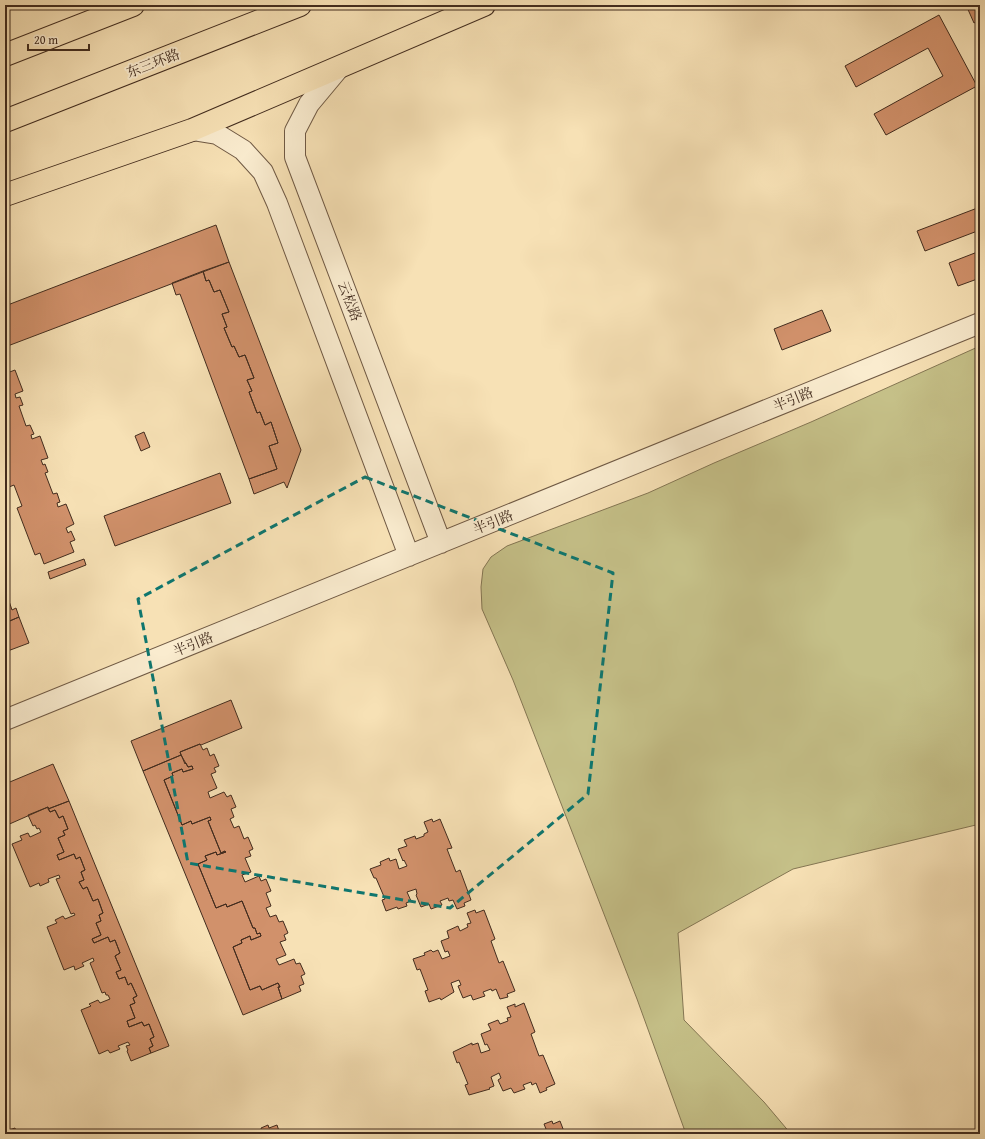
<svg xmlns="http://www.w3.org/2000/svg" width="985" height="1139" viewBox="0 0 985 1139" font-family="'Gentium Book Plus','Noto Serif SC',serif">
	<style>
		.green { fill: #c5c088; stroke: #847653 }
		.building { fill: #d1916b; stroke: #422c1e }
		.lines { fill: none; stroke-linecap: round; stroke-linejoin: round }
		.minor-casing { stroke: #6f5944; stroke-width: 22 }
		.major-casing { stroke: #422c1e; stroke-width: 24 }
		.highway-casing { stroke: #422c1e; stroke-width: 24 }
		.minor { stroke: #faeccf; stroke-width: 20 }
		.major { stroke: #f7e1b5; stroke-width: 22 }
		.highway { stroke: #f7e1b5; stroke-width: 22 }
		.marked { fill: none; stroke: #0f766e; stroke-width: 3; stroke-dasharray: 8 5; stroke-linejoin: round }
		.labels { text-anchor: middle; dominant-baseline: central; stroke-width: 4; stroke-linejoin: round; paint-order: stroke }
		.street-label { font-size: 14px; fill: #422c1e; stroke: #faeccf }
	</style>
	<rect width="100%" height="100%" fill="#f7e1b5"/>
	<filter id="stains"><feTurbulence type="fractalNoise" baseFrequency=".005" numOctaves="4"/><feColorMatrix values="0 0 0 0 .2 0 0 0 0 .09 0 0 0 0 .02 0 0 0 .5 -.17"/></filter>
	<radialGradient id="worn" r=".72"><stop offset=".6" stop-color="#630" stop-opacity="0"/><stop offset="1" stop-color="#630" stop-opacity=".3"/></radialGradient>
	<path class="green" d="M980,346V824L793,869L678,933L684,1020L764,1102L791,1134H686L637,999L513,680L482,609L481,587L483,569L491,557L507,546L648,493L714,463L811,422Z"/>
	<path class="building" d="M966,5H980V20L974,23Z
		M939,15L977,86L886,135L874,114L943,76L928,48L856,87L845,66Z
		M980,207V230L925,251L917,231Z
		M216,225L229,262L5,347V306Z
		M980,251V278L958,286L949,263Z
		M229,262L301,450L287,488L284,482L254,494L249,479L277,469L269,446L278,443L271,422L265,425L260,412L257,413L249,392L252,391L247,380L254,378L245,355L239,357L234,346L232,347L224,328L227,327L222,314L229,312L220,290L214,292L209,280L206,281L203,271Z
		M203,271L206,281L209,280L214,292L220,290L229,312L222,314L227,327L224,328L232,347L234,346L239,357L245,355L254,378L247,380L252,391L249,392L257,413L260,412L265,425L271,422L278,443L269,446L277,469L249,479L180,294L176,295L172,283Z
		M822,310L831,331L782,350L774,329Z
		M5,359L8,367L5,369L7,373L15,370L23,391L15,394L16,398L20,397L23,405L19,406L26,426L30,425L34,434L31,435L32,439L40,436L48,458L41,460L43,465L45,464L48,472L45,473L53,494L57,493L60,502L57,503L58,507L66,504L74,524L66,528L68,533L71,531L75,540L70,542L74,552L44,564L40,553L35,555L17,508L22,506L14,485L9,487L5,477Z
		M144,432L150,447L141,451L135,436Z
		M220,473L231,503L115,546L104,516Z
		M84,559L86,565L50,579L48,572Z
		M9,601L12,610L16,608L19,617L5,623V603Z
		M19,617L29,643L5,652V623Z
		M231,700L242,728L201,745L200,744L180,752L181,755L143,771L131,741Z
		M200,744L203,750L207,748L210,756L214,754L219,766L214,768L216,772L211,774L217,788L208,792L210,798L224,792L227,797L231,795L236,807L231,809L234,817L230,819L234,828L239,826L244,839L248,837L253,849L249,851L251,856L245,858L251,872L242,875L245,882L259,876L261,881L266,879L271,891L266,893L271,906L266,908L270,917L276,915L279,922L283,921L288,933L284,935L286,940L280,942L286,955L276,959L279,965L294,959L296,964L300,963L305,974L301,976L304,984L299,986L301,991L282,999L278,987H280L278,983L262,990L260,986L250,990L233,947L242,943L241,940L250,936L251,940L261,936L260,933L257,934L255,928H253L242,901L227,907L226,904L216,908L198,864L207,860L205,856L216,852L217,855L226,852L225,851L221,853L208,821L211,820L210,817L192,824L191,821L182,825L164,780L173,776L172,773L182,769L183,772L193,769L192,766L188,767L186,763L185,764L180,752Z
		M181,755L188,767L192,766L193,769L183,772L182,769L172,773L173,776L164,780L182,825L191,821L192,824L210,817L211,820L208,821L221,853L225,851L226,852L217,855L216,852L205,856L207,860L198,864L216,908L226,904L227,907L242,901L253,928H255L257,934L260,933L261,936L251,940L250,936L241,940L242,943L233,947L250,990L260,986L262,990L278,983L280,987H278L282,999L243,1015L143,771Z
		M53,764L69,801L48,809V807L5,826V784Z
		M69,801L169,1046L151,1053L149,1048L153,1046L150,1039L154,1037L149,1024L144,1026L142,1022L129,1027L127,1021L135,1018L130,1005L135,1003L133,998L137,996L131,983L128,985L125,977L119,979L116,972L121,970L115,956L120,953L115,940L110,942L108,937L94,943L92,939L101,935L96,923L101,921L99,915L103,913L98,899L93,901L87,887L83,889L79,882L84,880L81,872L85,870L80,857L76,859L74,854L59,860L57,855L64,852L58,838L65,835L63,831L68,829L63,816L59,818L55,810L50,812L48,809Z
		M48,807L50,812L55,810L59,818L63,816L68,829L63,831L65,835L58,838L64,852L57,855L59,860L74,854L76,859L80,857L85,870L81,872L84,880L79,882L83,889L87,887L93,901L98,899L103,913L99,915L101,921L96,923L101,935L92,939L94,943L108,937L110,942L115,940L120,953L115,956L121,970L116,972L119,979L125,977L128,985L131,983L137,996L133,998L135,1003L130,1005L135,1018L127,1021L129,1027L142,1022L144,1026L149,1024L154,1037L150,1039L153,1046L149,1048L151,1053L131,1061L127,1051L128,1050L126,1046L130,1045L128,1042L118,1046L120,1049L110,1053L108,1050L99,1054L81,1010L91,1006L89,1004L98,1000L100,1003L110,999L108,995H106L105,992L102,993L90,963L94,961L93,958L82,963L84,966L75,970L74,966L64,970L47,927L57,923L55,920L63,916L65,919L75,915L74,913L71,914L56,879L60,878L59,875L48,879L49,882L40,886L39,883L30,887L12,844L22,840L20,836L28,833L30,837L41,832L39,828L37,829L35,825L33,826L28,815Z
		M432,819L433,822L440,819L452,848L447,849L456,872L460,870L471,900L464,903L465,906L457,909L453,900L449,901L448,898L440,901L442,905L431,909L429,904L421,907L416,895L417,894L416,889L407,892L411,901L406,903L407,906L398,909L397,907L386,911L382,900L385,899L376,878H374L370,869L381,865L380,862L389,858L390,861L396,859L399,869L407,866L404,860L403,861L398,849L407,846L404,840L415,836L416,839L424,836V834L428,832L424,822Z
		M475,910L476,913L484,910L495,939L491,941L499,963L503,961L515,991L507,994L508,997L500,999L496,989L492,991L491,989L483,992L485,996L473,1000L471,995L463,998L458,986L461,985L459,980L451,983L454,992L441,1000L440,998L429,1002L425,991L428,990L420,969L417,970L413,959L425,955L424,953L431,950L433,952L438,950L442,959L450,956L448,951L445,952L441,941L449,938L447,931L458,926L460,931L468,927L467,924L471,923L467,913Z
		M524,1003L535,1032L531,1034L539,1056L543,1055L555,1084L546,1088L547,1090L540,1093L536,1083L532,1085L531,1082L523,1085L525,1089L514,1093L511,1088L503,1091L498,1080L501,1078L499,1073L491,1077L494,1086L489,1088L490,1089L469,1095L465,1085L468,1084L459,1062L457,1063L453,1052L472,1043V1045L478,1043L481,1053L490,1050L487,1044L485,1045L481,1034L491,1030L488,1024L498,1020L500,1024L508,1021L507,1018L511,1017L507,1007L515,1004V1007Z
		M5,1121L9,1130L15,1128L17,1134H5Z
		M552,1121L553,1124L560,1121L565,1134H548L544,1124Z
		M268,1125L269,1128L277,1125L280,1134H263L261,1128Z"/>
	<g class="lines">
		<g class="minor-casing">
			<path id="minor" d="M339,68L309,104L295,131V157L441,543
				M192,130L217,134L243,150L263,172L277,203L409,556
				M5,720L980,323"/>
		</g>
		<g class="major-casing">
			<path id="major" d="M5,195L192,130L484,5"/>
		</g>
		<g class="highway-casing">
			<path id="highway" d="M5,55L133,5
				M5,121L300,5"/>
		</g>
		<use href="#minor" class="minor"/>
		<use href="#major" class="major"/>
		<use href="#highway" class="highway"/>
	</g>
	<path class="marked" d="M365,477L613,573L588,794L450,908L188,863L138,599Z"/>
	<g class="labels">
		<g class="street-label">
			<text transform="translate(153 63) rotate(-21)">东三环路</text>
			<text transform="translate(350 301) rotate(69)">云松路</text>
			<text transform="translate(793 399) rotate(-22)">半引路</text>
			<text transform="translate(493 522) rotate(-22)">半引路</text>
			<text transform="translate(193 644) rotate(-22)">半引路</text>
		</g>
	</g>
	<rect width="985" height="1139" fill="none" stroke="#f7e1b5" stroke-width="20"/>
	<rect x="6" y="6" width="973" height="1127" fill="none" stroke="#422c1e" stroke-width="2"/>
	<rect x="10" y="10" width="965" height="1119" fill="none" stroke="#422c1e"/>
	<path d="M28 44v6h61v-6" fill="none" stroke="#422c1e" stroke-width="2"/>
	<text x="34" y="44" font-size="12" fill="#422c1e" stroke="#faeccf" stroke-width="3" paint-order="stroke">20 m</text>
	<rect width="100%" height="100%" filter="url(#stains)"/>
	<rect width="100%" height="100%" fill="url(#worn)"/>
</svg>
